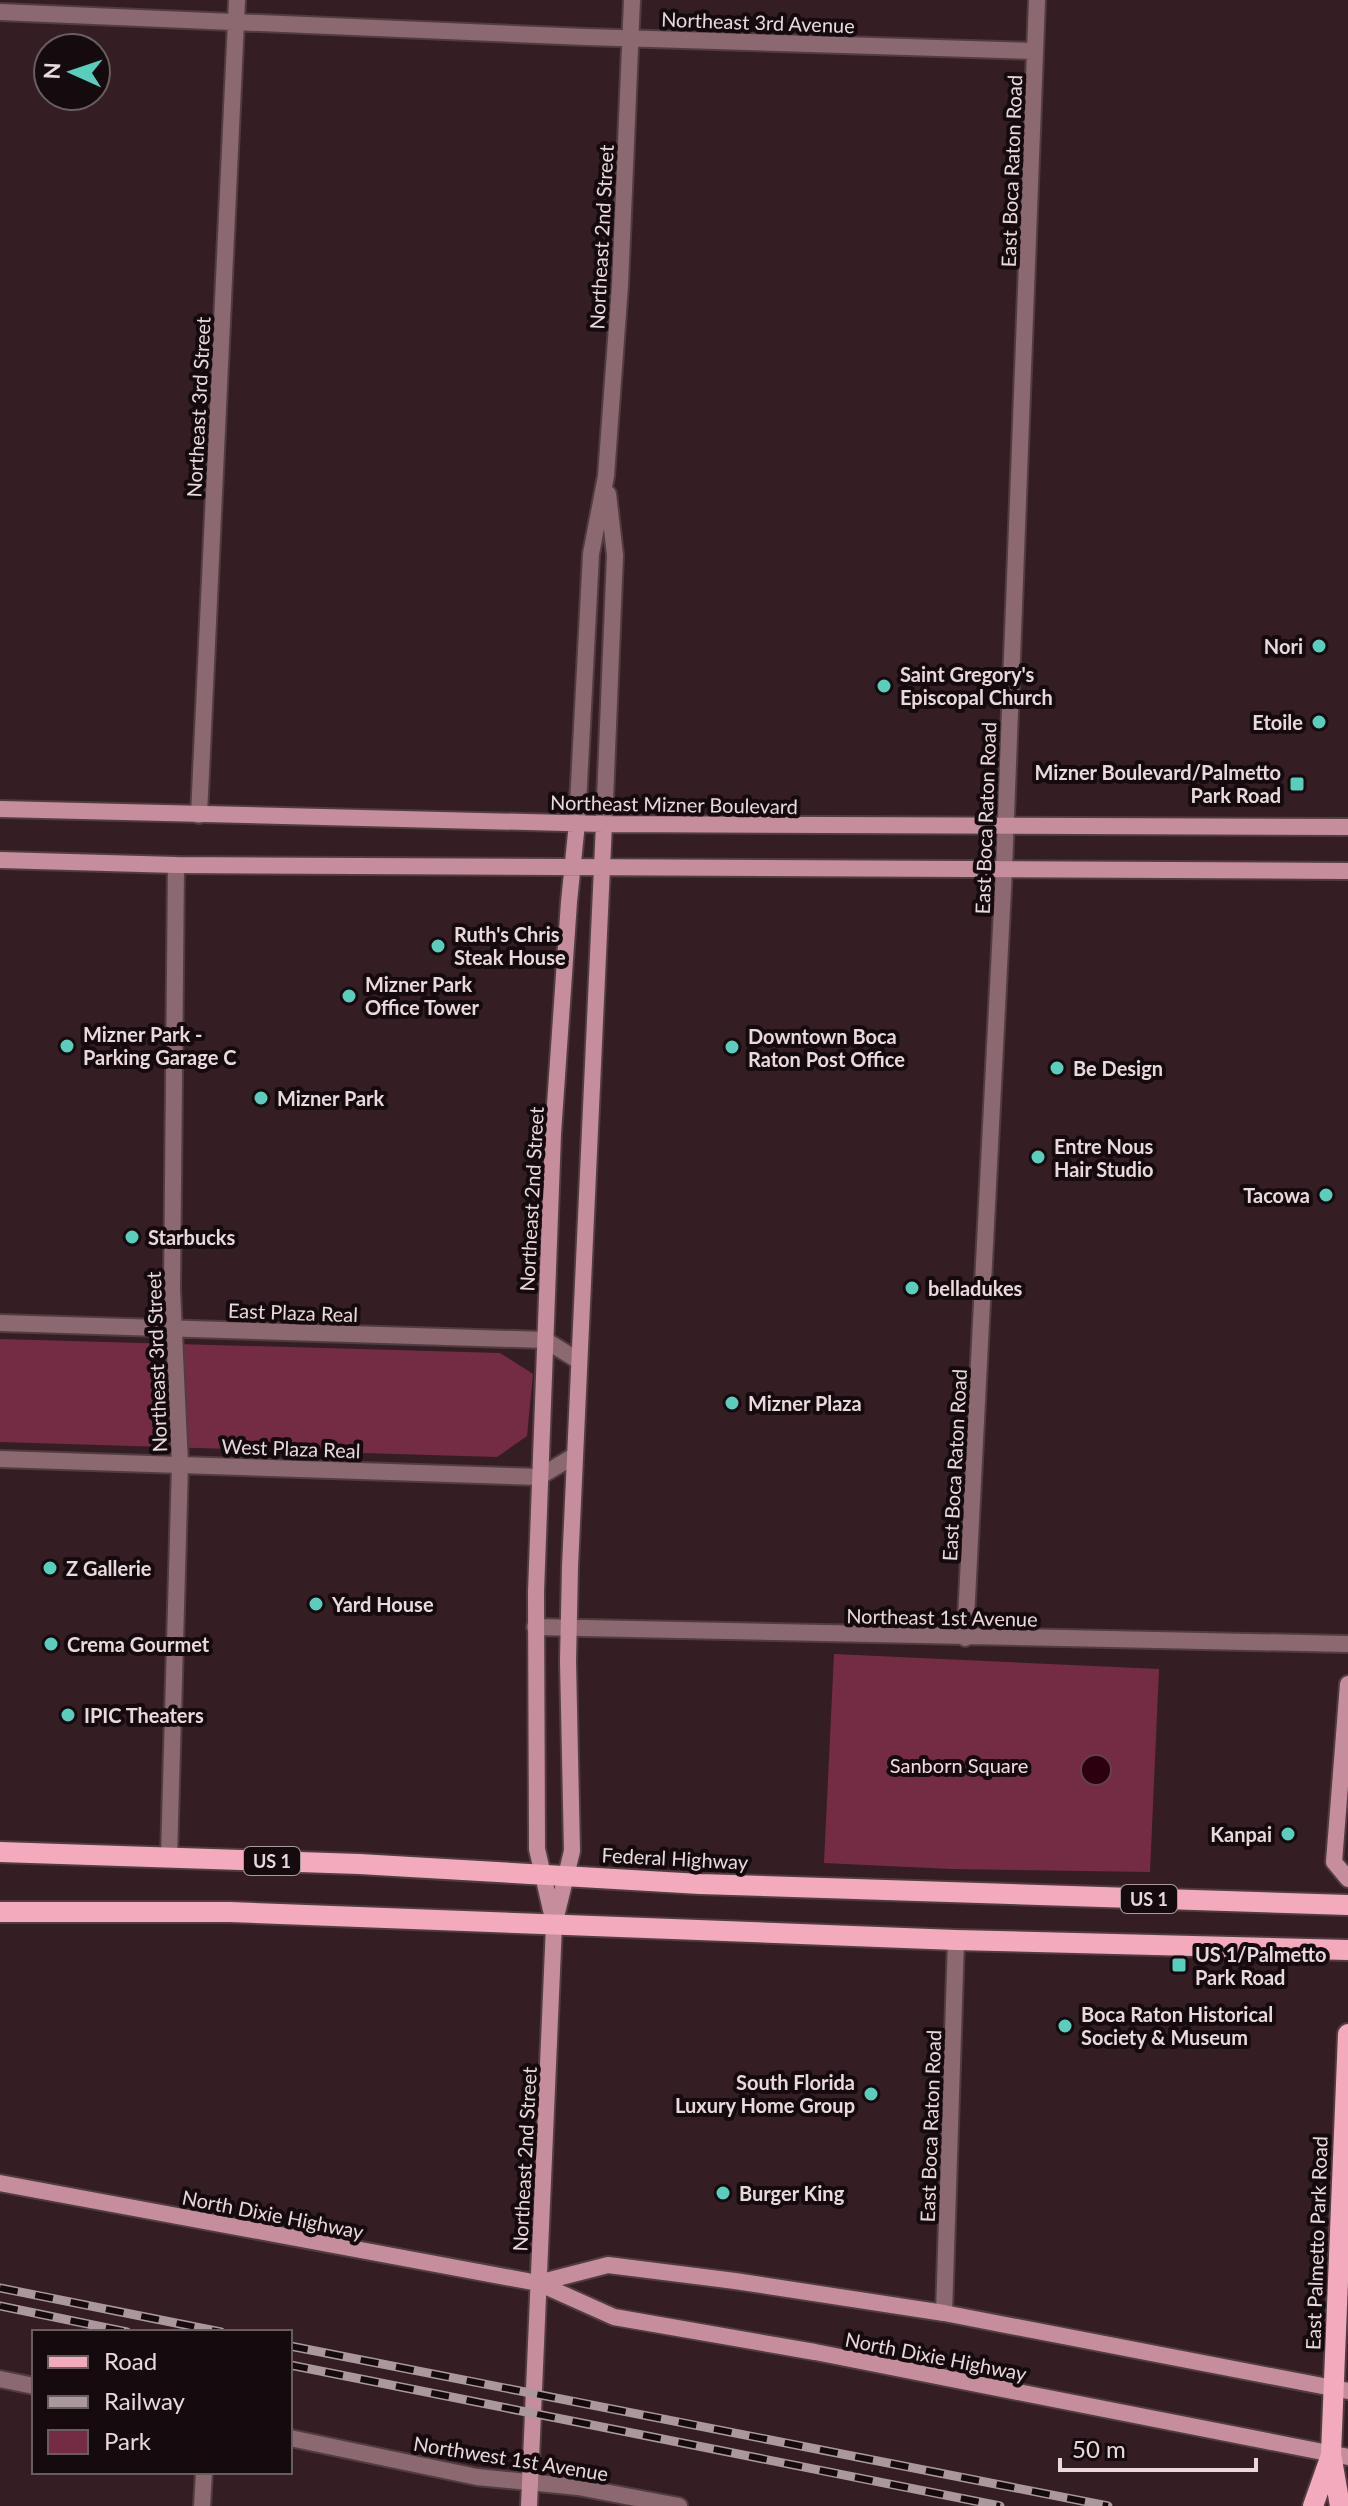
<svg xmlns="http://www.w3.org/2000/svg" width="1348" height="2506" viewBox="0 0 1348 2506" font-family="Lato,sans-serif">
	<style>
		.green { fill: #742c44 }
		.water { fill: #2d000f; stroke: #65414c; stroke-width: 2 }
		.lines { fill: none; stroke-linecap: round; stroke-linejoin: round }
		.street-casing { stroke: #513c41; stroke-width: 20 }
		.secondary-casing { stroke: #513c41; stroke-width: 20 }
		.primary-casing { stroke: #513c41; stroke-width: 24 }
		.street { stroke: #8c6871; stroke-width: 16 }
		.secondary { stroke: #c68d9c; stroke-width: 16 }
		.primary { stroke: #f4aabd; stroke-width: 20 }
		.rail-casing { stroke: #aa989c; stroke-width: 9 }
		.rail { stroke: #150b0e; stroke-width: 6; stroke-dasharray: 18; stroke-linecap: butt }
		.poi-dot { fill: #5acebd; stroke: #150b0e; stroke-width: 3 }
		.labels { text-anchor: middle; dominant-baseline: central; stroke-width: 8; stroke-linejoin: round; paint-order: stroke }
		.shield { fill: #150b0e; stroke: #a99b9e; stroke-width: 2 }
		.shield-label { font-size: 18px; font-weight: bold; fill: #e9d9dc }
		.street-label { font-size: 20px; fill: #e9d9dc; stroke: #150b0e }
		.poi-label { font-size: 20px; font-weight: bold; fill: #e9d9dc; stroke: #150b0e; text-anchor: start }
		.park-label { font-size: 20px; fill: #f4dce1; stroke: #150b0e }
	</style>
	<rect width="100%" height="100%" fill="#341e24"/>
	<path class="green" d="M0,1339L500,1353L533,1374L527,1436L497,1457L0,1442Z
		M834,1654L1159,1669L1150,1872L951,1869L824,1863Z"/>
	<path class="water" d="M1081 1770a15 15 0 1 1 30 0a15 15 0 1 1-30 0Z"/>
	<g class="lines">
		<g class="street-casing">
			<path id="street" d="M0,12L586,37L1035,51
				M199,815L237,0
				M577,823L591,554L606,476L620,285L632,0
				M604,824L615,555L608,494
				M0,1323L545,1340L579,1361
				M0,1459L539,1477L574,1456
				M535,1627L1348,1644
				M965,1638L1004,869L1037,0
				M169,1857L180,1464L172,1289L176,865
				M944,2313L956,1940
				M0,2379L34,2386
				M290,2438L477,2477L578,2487L679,2506
				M202,2506L204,2472"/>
		</g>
		<g class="secondary-casing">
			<path id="secondary" d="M0,809L604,824L1348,827
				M0,860L176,865L1348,871
				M1348,1684L1334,1862L1348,1879
				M553,1919L537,1849L536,1592L553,1134L569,902L577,823
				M0,2183L538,2283L614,2317L815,2352L1348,2457
				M538,2283L608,2265L735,2281L944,2313L1348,2391
				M529,2506L554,1925L572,1851L568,1661L570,1567L604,824"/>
		</g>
		<g class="primary-casing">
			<path id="primary" d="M0,1852L359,1864L700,1884L1348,1905
				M0,1912H230L956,1940L1348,1950
				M1313,2506L1330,2458
				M1340,2506L1331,2454L1348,2034"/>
		</g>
		<use href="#street" class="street"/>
		<use href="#secondary" class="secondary"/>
		<use href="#primary" class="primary"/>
		<g class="rail-casing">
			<path id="rail" d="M0,2288L221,2332
				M0,2306L127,2332
				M290,2346L1108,2506
				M290,2365L1000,2506"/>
		</g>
		<use href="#rail" class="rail"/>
	</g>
	<g class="poi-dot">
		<circle cx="1319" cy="646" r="8"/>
		<circle cx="884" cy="686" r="8"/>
		<circle cx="1319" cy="722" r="8"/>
		<rect x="1289" y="776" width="16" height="16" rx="4"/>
		<circle cx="438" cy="946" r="8"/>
		<circle cx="349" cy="996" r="8"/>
		<circle cx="67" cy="1046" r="8"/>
		<circle cx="732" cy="1047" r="8"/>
		<circle cx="1057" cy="1068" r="8"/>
		<circle cx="261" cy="1098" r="8"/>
		<circle cx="1038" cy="1157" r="8"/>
		<circle cx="1326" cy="1195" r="8"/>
		<circle cx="132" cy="1237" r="8"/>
		<circle cx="912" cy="1288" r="8"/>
		<circle cx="732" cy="1403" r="8"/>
		<circle cx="50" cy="1568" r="8"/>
		<circle cx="316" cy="1604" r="8"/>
		<circle cx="51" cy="1644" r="8"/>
		<circle cx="68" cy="1715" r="8"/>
		<circle cx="1288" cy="1834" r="8"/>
		<rect x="1171" y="1957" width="16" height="16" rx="4"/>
		<circle cx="1065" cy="2026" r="8"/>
		<circle cx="871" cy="2094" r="8"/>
		<circle cx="723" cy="2193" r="8"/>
	</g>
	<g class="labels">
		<g class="shield">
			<rect x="244" y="1847" width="56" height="28" rx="6"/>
			<rect x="1121" y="1885" width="56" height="28" rx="6"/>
		</g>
		<g class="shield-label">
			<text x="272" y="1861">US 1</text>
			<text x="1149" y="1899">US 1</text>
		</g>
		<g class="street-label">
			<text transform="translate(758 22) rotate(2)">Northeast 3rd Avenue</text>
			<text transform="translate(1011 171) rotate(-88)">East Boca Raton Road</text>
			<text transform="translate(601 237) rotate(-87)">Northeast 2nd Street</text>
			<text transform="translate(198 407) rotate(-87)">Northeast 3rd Street</text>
			<text transform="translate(674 804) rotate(1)">Northeast Mizner Boulevard</text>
			<text transform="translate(985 818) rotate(-88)">East Boca Raton Road</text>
			<text transform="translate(531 1199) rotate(-87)">Northeast 2nd Street</text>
			<text transform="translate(293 1312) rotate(2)">East Plaza Real</text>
			<text transform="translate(156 1362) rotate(-92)">Northeast 3rd Street</text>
			<text transform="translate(291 1448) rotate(2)">West Plaza Real</text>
			<text transform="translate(954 1465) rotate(-87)">East Boca Raton Road</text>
			<text transform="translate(942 1617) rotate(1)">Northeast 1st Avenue</text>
			<text transform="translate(675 1858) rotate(3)">Federal Highway</text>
			<text transform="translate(930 2126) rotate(-88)">East Boca Raton Road</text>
			<text transform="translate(524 2159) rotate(-87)">Northeast 2nd Street</text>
			<text transform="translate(273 2214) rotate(11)">North Dixie Highway</text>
			<text transform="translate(1316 2243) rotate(-88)">East Palmetto Park Road</text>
			<text transform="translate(936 2356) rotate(11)">North Dixie Highway</text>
			<text transform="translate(511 2458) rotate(9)">Northwest 1st Avenue</text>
		</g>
		<g class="poi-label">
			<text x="1303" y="646" text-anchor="end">Nori</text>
			<text x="900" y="674">Saint Gregory's<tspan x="900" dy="23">Episcopal Church</tspan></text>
			<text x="1303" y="722" text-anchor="end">Etoile</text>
			<text x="1281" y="772" text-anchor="end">Mizner Boulevard/Palmetto<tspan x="1281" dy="23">Park Road</tspan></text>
			<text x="454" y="934">Ruth's Chris<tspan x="454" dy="23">Steak House</tspan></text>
			<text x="365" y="984">Mizner Park<tspan x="365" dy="23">Office Tower</tspan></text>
			<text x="83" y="1034">Mizner Park -<tspan x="83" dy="23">Parking Garage C</tspan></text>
			<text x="748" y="1036">Downtown Boca<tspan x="748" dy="23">Raton Post Office</tspan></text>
			<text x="1073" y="1068">Be Design</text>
			<text x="277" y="1098">Mizner Park</text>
			<text x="1054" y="1146">Entre Nous<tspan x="1054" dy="23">Hair Studio</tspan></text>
			<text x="1310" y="1195" text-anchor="end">Tacowa</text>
			<text x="148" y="1237">Starbucks</text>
			<text x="928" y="1288">belladukes</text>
			<text x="748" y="1403">Mizner Plaza</text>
			<text x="66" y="1568">Z Gallerie</text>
			<text x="332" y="1604">Yard House</text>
			<text x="67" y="1644">Crema Gourmet</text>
			<text x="84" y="1715">IPIC Theaters</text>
			<text x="1272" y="1834" text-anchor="end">Kanpai</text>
			<text x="1195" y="1954">US 1/Palmetto<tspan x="1195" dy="23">Park Road</tspan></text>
			<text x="1081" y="2014">Boca Raton Historical<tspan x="1081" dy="23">Society &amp; Museum</tspan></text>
			<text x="855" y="2082" text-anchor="end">South Florida<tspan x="855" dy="23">Luxury Home Group</tspan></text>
			<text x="739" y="2193">Burger King</text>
		</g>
		<g class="park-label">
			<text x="959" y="1765">Sanborn Square</text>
		</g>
	</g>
	<rect x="32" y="2330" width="260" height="144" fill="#150b0e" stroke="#6a5d60" stroke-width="2"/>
	<rect x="48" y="2356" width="40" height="12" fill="#f4aabd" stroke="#6a5d60" stroke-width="2"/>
	<text x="104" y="2370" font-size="24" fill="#e9d9dc">Road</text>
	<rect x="48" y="2396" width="40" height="12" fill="#aa989c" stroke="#6a5d60" stroke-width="2"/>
	<text x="104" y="2410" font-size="24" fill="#e9d9dc">Railway</text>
	<rect x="48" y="2430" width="40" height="24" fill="#742c44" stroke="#6a5d60" stroke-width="2"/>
	<text x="104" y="2450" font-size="24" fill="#e9d9dc">Park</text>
	<g transform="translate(72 72) rotate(273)"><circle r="38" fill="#150b0e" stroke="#6a5d60" stroke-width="2"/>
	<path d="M0-6L14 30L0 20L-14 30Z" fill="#5acebd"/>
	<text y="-12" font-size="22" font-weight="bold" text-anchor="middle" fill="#e9d9dc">N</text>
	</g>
	<path d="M1060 2458v12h196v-12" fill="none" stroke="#e9d9dc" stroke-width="4"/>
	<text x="1072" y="2458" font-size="24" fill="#e9d9dc" stroke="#150b0e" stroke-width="6" paint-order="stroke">50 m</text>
</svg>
